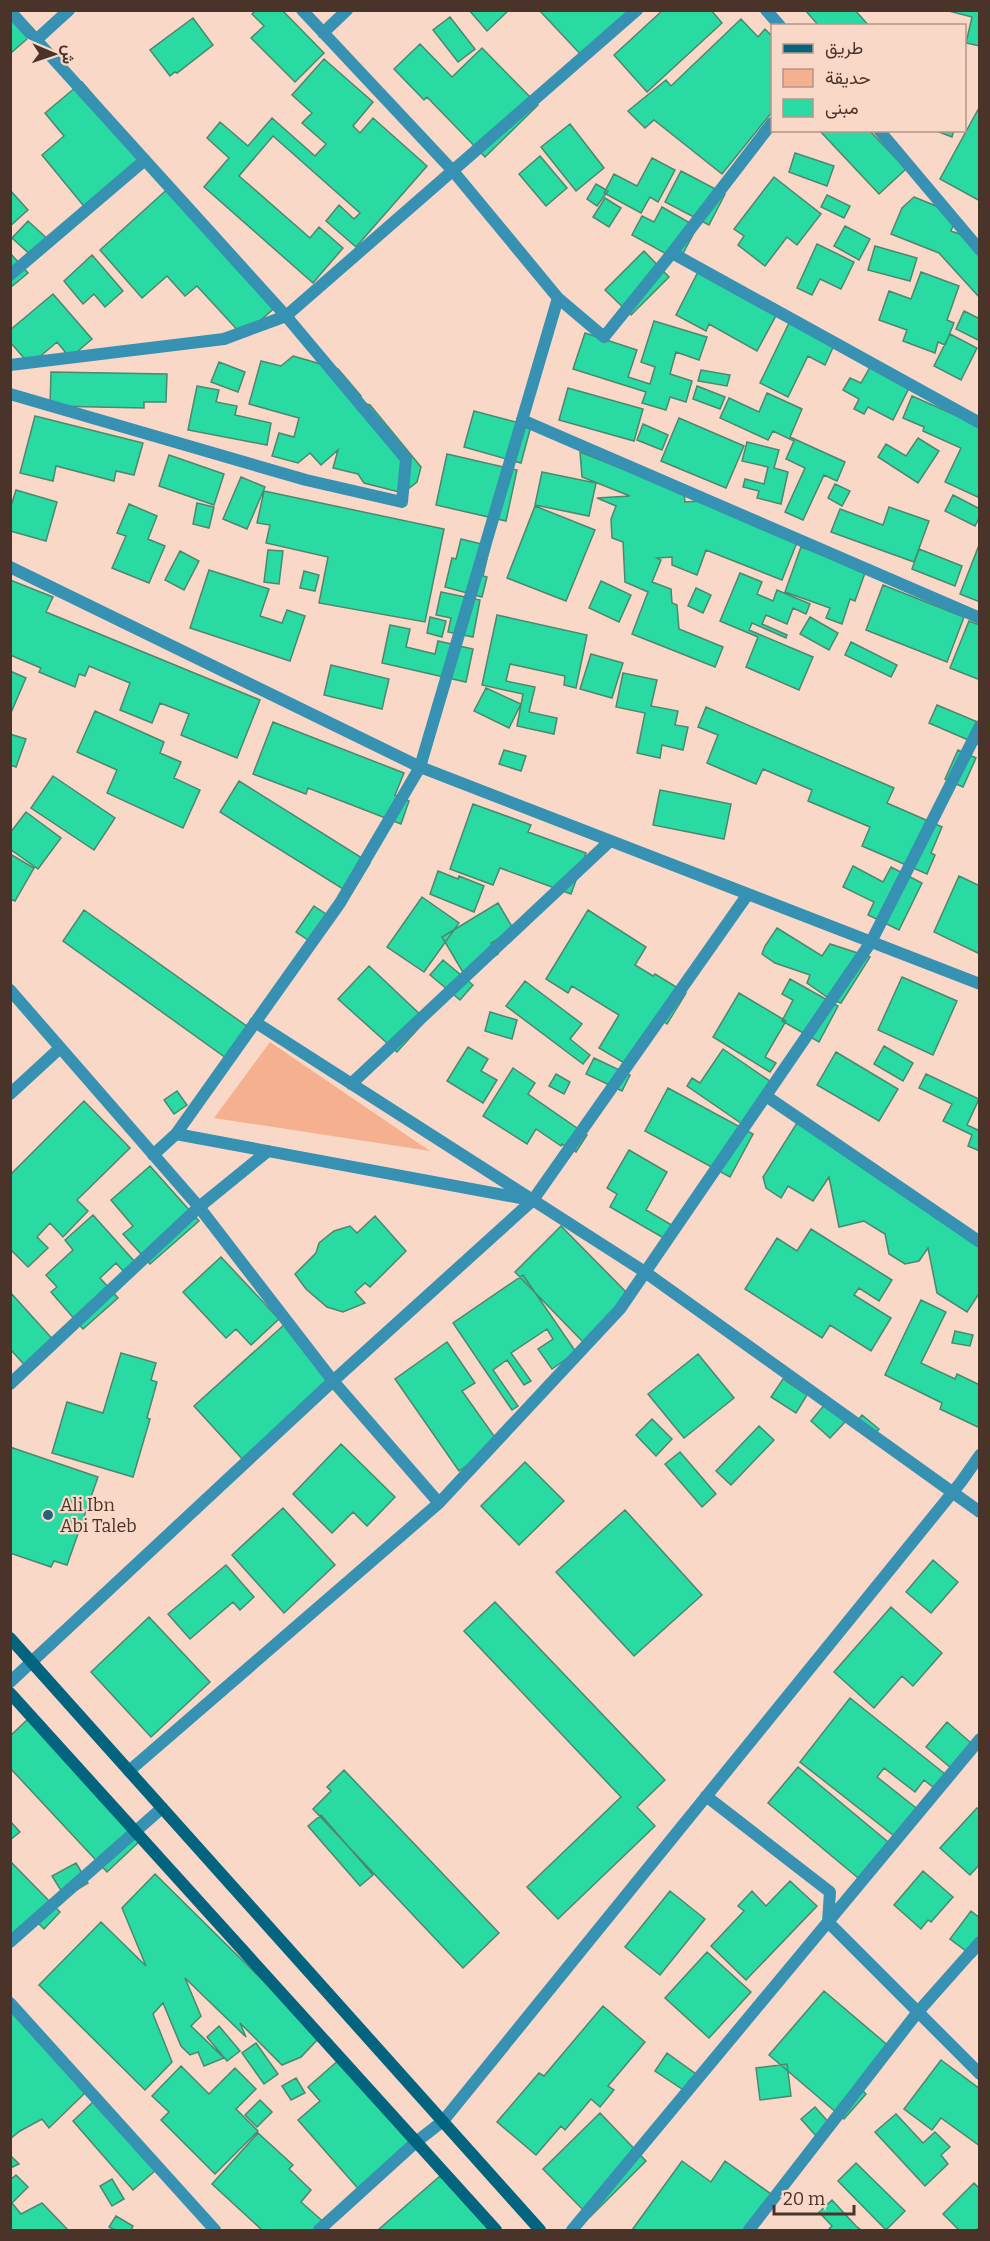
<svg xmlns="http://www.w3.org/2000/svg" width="990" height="2241" viewBox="0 0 990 2241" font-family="Bitter,Vazirmatn,serif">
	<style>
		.green { fill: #f4b08f }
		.building { fill: #29daa3; stroke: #4c876f; stroke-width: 1.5 }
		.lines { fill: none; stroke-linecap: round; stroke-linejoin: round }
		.lane { stroke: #3691b2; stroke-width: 12 }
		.street { stroke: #3691b2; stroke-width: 12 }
		.secondary { stroke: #036480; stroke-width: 12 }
		.poi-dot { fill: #256279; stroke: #fad8c8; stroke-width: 2 }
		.labels { text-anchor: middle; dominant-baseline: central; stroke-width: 4.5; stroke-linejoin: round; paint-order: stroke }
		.poi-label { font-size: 18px; fill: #4a342a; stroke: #fad8c8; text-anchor: start }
	</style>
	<rect width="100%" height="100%" fill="#fad8c8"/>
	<path class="green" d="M270,1042L430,1151L214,1118Z"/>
	<path class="building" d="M10,10L35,32L11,53Z
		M256,10H282L324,53L295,82L251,38L264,26L252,14Z
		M469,10H508V11L487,31Z
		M539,10H633L584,58Z
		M663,10H711L722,23L647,92L614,55Z
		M805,10H855L869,26H819Z
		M945,10H980V46L966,43L972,17Z
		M450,17L475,49L458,62L433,30Z
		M193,18L213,45L177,73L175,72L170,76L150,50Z
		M741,19L758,37L765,29L772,36V112L722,174L654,120L645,128L628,111L666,80L671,86Z
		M420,44L452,77L482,48L538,105L485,157L427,97L424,100L394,69Z
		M324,59L373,102L353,126L360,133L373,118L427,166L356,247L326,221L339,205L354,219L360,213L273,136L239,176L310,238L319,227L343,248L313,283L204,187L229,158L207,138L220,122L248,146L272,118L315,156L326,144L302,123L312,113L292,95Z
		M82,82L147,159L87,210L42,155L64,136L45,113Z
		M980,106V201L940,179Z
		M570,124L604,168L576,191L541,147Z
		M819,130H869L906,169L879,194Z
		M934,130H954L952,137Z
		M795,153L834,166L827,186L789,172Z
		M540,156L567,188L546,206L519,174Z
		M652,158L675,170L658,202L650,197L641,213L604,193L614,174L637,186Z
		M681,171L725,194L709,225L665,202Z
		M774,177L821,214L797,245L787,237L765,266L738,245L744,236L734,229Z
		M596,184L608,191L597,206L587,199Z
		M172,185L279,304L243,336L197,286L185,296L167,276L142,298L100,250Z
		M10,190L28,210L10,226Z
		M827,195L850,206L844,218L821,207Z
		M914,197L941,208L954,223L951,231L965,236L980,253V298L939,253L891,234L902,208Z
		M605,198L621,208L609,227L593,217Z
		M662,207L697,227L679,261L632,235L642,216L654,222Z
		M28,221L51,242L35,259L12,238Z
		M845,226L870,239L859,260L834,246Z
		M817,244L854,262L841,289L820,279L812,295L797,288Z
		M875,246L917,258L910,281L868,270Z
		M644,251L669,277L631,315L605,290Z
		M10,253L28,273L10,288Z
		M92,255L123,291L105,307L94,294L83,304L64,281Z
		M700,268L779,310L757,351L709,324L706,331L676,315Z
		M921,272L959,286L947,320L954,323L945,345L938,342L935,353L903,341L907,330L879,320L889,291L911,299Z
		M53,294L92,339L70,358L57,342L30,365L10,342V330Z
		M964,311L980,319V341L956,329Z
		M654,321L707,337L699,360L676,352L670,374L692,381L686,402L670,397L666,410L642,403L646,392L573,369L585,333L637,350L628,377L650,384L655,367L641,362Z
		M790,321L835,343L825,365L808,356L788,397L760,383Z
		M950,334L977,348L961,380L934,366Z
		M293,356L338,369L361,396L359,402L370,405L421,467L417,482L403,493L364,483L358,474L333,468L338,450L321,465L310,453L298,463L272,456L279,433L294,437L299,418L249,404L261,361L281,366Z
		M219,362L245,372L238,392L211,382Z
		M870,367L909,388L893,420L868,407L864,414L854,409L859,399L843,390L850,378L861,383Z
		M701,370L730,375L727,386L698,381Z
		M51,372L167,374L166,402H144V408L50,406Z
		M197,386L219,390L216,402L237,406L235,415L271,423L267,445L188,430Z
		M697,386L725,397L720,409L693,399Z
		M568,388L643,409L634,441L559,420Z
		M767,393L802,409L790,437L845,462L837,481L824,475L803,520L785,512L805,468L786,459L794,441L773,431L768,440L720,418L729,398L759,412Z
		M912,396L980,426V498L945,482L961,448L923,431L924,427L903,418Z
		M474,411L531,426L521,463L464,447Z
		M35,416L143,443L134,475L116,471L114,481L56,466L53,481L20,473Z
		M679,418L744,446L726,488L661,461Z
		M643,424L668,435L662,450L637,440Z
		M918,438L939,451L918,483L878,457L886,444L906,456Z
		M747,442L779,450L774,468L788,472L781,504L757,498L759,491L743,487L745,479L764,484L768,467L742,461Z
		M580,452L684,493L685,502L700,501L798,540L782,580L706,550L697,575L672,565V557L657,558L661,560L652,582L671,589L672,603L677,605L679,629L723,647L715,667L632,634L648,592L625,582L623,542L612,538L611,519L616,506L597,498L630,496L582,477Z
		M447,454L517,470L506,521L436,505Z
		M169,455L224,474L214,505L159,486Z
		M542,472L596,483L589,516L535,505Z
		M241,477L265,487L247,529L223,519Z
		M835,484L850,491L842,506L828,498Z
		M16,490L57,502L46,541L10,531V509Z
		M264,491L444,529L425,622L319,603L328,557L266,543L270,525L257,523Z
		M953,495L980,509V516L975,526L945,511Z
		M197,503L214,507L209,528L193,524Z
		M129,504L157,516L148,539L165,546L149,583L112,568L126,536L117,533Z
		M535,506L595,530L566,601L507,578Z
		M889,507L929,521L914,562L831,532L840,509L883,525Z
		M461,539L490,546L483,576L487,577L482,597L445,587L452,558L456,559Z
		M979,545H980V602L960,594Z
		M801,547L866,570L855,601L850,599L842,624L826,618L830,608L785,592Z
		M919,549L962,566L955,586L912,569Z
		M268,550L283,551L279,584L264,582Z
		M180,551L199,561L184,590L165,580Z
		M209,570L269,589L260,616L282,623L287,610L305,616L290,661L190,628Z
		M304,571L319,575L315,591L300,588Z
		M740,573L762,582L757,594L773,601L777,590L810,604L806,614L793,608L787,624L766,615L762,624L787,635L786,638L752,623L749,630L813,657L799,690L746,667L758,637L720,621Z
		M10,580L53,597L46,612L260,700L237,758L181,735L189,714L160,703L152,723L120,710L130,683L89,666L85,676L79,674L75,687L39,672L41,668L10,655Z
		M601,581L631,595L619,622L589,608Z
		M883,585L964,617L947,662L866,630Z
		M696,588L711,595L703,613L688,606Z
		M441,592L480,600L473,637L448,632L451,618L436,615Z
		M497,615L587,635L576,688L564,685L565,676L510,664L506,681L535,687L529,712L557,718L554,734L517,726L523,694L482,685Z
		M430,617L446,621L442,637L427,633Z
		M810,617L838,633L829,650L800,634Z
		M969,621L980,625V680L950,668Z
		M390,625L410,629L406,647L435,654L438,641L473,649L466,682L382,663Z
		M851,642L897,665L891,677L845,655Z
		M591,654L623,663L612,698L580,689Z
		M331,665L389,679L382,709L324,695Z
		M10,671L26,678L10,715Z
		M623,673L657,680L651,706L678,711L675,725L688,727L683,750L662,745L660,758L637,753L645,713L616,707Z
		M486,688L521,704L509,728L474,711Z
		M937,705L980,723V745L929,723Z
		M706,707L894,788L887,803L942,827L931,853L935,855L927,874L862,846L870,827L808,801L812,790L763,769L756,784L707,763L718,735L698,727Z
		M95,711L164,742L160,753L181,762L174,778L200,790L183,828L107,793L117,770L77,752Z
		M273,722L404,773L395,795L409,801L401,824L308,788L306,794L253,774Z
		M10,734L26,739L16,767L10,765Z
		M504,750L526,756L521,771L499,764Z
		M958,750L976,758L963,787L945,779Z
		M53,776L115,818L94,850L31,808Z
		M239,781L370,863L351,894L220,812Z
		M660,790L731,804L724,839L653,825Z
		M473,804L531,825L528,832L586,853L571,894L500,868L493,885L450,869Z
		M26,812L61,838L38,869L10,849V833Z
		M10,854L34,868L15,901L10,899Z
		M853,866L883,882L891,867L922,883L899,930L868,915L874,902L843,887Z
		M438,871L458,879L459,876L484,886L474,912L430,894Z
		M959,876L980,886V954L934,932Z
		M422,897L459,923L424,972L387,947Z
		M498,903L514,930L491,943L498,954L464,974L442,937Z
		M314,906L329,916L311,942L296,932Z
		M84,910L248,1027L226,1058L63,941Z
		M588,910L646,947L635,965L653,976L655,974L686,993L667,1024L661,1020L631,1067L599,1048L619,1015L572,986L568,993L546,979Z
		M777,928L822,956L830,944L870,957L841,1003L830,999L807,983L810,975L775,963L762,954L765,946Z
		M443,960L473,985L460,1000L430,975Z
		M369,966L426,1020L397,1052L338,999Z
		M902,977L957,1001L933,1055L878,1030Z
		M790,979L838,1006L819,1042L782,1021L793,1000L782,994Z
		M525,981L582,1024L570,1039L590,1055L583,1064L506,1006Z
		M739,993L786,1021L765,1057L776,1063L770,1072L713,1037Z
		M490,1012L517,1020L512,1039L485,1031Z
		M884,1046L913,1063L903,1081L874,1064Z
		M468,1047L488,1059L481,1071L497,1080L483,1103L447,1081Z
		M723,1049L774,1084L748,1128L687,1086L692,1078L700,1083Z
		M836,1052L898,1089L879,1121L817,1085Z
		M594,1058L630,1075L622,1091L586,1074Z
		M513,1068L535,1083L528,1094L587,1135L576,1152L562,1144L561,1146L536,1129L527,1144L483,1116Z
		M556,1074L570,1082L564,1094L549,1086Z
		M926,1074L979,1099L967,1125L980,1131V1151L968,1146L972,1135L943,1121L952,1104L919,1088Z
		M668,1088L753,1134L730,1177L645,1131Z
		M177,1091L187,1105L174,1114L164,1100Z
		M84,1101L130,1148L77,1200L88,1211L63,1237L50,1223L37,1237L48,1248L28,1267L10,1249V1175Z
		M797,1123L980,1238V1292L967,1312L937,1293L928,1248L919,1261L905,1264L889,1254L885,1234L864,1221L839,1227L829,1177L813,1201L788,1186L781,1198L766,1188L763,1177Z
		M629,1150L667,1172L646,1210L675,1227L667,1240L610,1207L617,1194L607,1188Z
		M150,1166L199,1221L150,1264L123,1234L133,1226L111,1200Z
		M93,1215L135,1262L124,1272L116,1263L100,1278L118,1298L83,1329L51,1292L57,1287L46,1275L73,1250L65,1240Z
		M375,1216L406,1251L370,1287L365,1283L355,1292L365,1303L343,1312L327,1307L306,1289L295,1274L316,1253L319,1243L334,1231L350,1226L357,1233Z
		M561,1226L630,1296L583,1342L515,1272Z
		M811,1229L892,1280L879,1301L859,1288L854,1295L891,1318L871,1351L830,1325L822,1338L745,1289L777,1238L797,1251Z
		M221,1257L279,1319L251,1345L236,1329L226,1338L183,1292Z
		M523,1275L576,1352L552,1369L538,1349L553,1339L547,1329L511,1353L531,1381L524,1385L507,1360L493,1370L518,1406L512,1410L453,1323Z
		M10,1292L57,1344L29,1370L10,1349Z
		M921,1300L946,1312L921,1363L955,1379L957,1374L980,1385V1428L940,1409L942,1403L885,1375Z
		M285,1324L336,1380L245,1462L194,1406Z
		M955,1331L973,1335L970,1346L952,1343Z
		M447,1342L475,1383L462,1391L499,1443L459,1471L395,1379Z
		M121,1353L156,1363L151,1380L157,1382L147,1418L150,1419L133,1477L52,1453L67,1402L103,1413Z
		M698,1354L734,1398L684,1438L648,1394Z
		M783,1379L807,1395L796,1413L771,1397Z
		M826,1403L846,1421L830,1438L811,1421Z
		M862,1415L879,1429L872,1438L855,1424Z
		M652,1419L672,1439L656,1456L636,1435Z
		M759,1426L774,1440L731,1485L716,1471Z
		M341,1444L395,1497L367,1526L353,1512L332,1533L293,1494Z
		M10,1447L98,1477L67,1565L54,1561L51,1567L10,1553Z
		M680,1452L716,1494L702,1507L665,1464Z
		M525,1462L564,1501L519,1545L481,1506Z
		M283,1508L335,1565L284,1613L232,1555Z
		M625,1510L702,1595L634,1656L556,1572Z
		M933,1560L958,1582L931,1613L906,1592Z
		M226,1565L254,1597L240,1610L233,1602L190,1639L168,1614Z
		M495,1602L665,1780L637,1807L655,1826L558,1919L527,1887L621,1797L464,1631Z
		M891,1607L942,1653L913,1686L902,1676L874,1708L834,1672Z
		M149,1617L210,1682L151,1737L91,1672Z
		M850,1698L945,1774L934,1788L924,1780L915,1792L884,1768L877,1777L920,1811L898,1839L800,1762Z
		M28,1719L142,1839L107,1872L10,1768V1736Z
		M947,1722L978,1749L957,1773L926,1747Z
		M798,1767L893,1846L863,1882L768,1803Z
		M344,1770L499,1933L463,1968L313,1809L331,1791L327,1787Z
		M977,1808L980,1810V1864L970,1875L940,1848Z
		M321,1815L373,1875L360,1886L308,1826Z
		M10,1821L20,1832L10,1840Z
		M10,1861L60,1912L44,1929L34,1919L10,1935Z
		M76,1863L88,1883L65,1897L52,1876Z
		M923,1871L953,1897L931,1922L928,1920L921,1929L894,1905Z
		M155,1874L320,2037L301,2057L282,2065L240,2023L246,2037L185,1978L201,2016L191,2026L224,2058L204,2066L198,2052L190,2055L181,2046L163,2003L153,2014L172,2062L145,2090L39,1985L101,1922L146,1966L122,1908Z
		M790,1881L817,1906L746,1980L711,1946L744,1911L738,1906L752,1891L766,1906Z
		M670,1891L705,1919L660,1975L625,1947Z
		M971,1911L980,1918V1950L974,1957L950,1939Z
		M707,1952L751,1992L709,2038L665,1998Z
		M824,1991L891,2048L858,2086L866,2094L844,2119L769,2055Z
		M603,2006L645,2042L608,2086L614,2090L600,2107L591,2099L565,2130L561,2126L536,2155L497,2122L539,2073L544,2076Z
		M10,2011L86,2092L49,2128L42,2119L20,2131L10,2139Z
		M219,2026L240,2051L227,2061L207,2037Z
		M256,2043L278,2074L264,2084L242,2053Z
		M667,2053L696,2074L685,2091L655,2071Z
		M340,2059L416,2145L362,2193L298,2120L320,2101L308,2087Z
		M941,2060L980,2089V2146L941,2118L932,2130L904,2109Z
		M787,2064L791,2096L760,2100L756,2068Z
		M181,2066L209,2094L235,2068L256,2089L236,2109L258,2131L215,2174L161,2120L169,2112L152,2096Z
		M296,2078L305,2093L291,2100L282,2086Z
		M260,2100L272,2112L257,2127L245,2115Z
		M94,2101L156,2170L133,2190L73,2121Z
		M815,2107L831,2125L817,2137L801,2119Z
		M600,2113L646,2161L590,2217L543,2169Z
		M896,2114L923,2143L935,2132L950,2147L941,2155L948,2164L925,2186L875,2132Z
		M258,2133L293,2165L289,2169L311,2190L301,2202L327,2225L322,2230H262L212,2184Z
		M10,2155L19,2164L10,2168Z
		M682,2161L711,2182L725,2161L778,2199L755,2230H632Z
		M856,2163L905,2211L886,2230L838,2181Z
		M16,2175L28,2187L12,2203L21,2214L42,2203L68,2230H10V2180Z
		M440,2176L489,2230H378Z
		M112,2179L124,2199L112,2206L100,2186Z
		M974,2183L980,2189V2227L976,2230H959L943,2214Z
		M832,2200L856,2226L861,2230H828L832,2226L819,2212Z
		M116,2216L133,2226L131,2230H115L109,2227Z"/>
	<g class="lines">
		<path class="lane" d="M558,298L604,337L672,253L772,123
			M522,420L980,618"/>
		<path class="street" d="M766,10L780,26
			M10,11L286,316L406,459L402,502L306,480L10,394
			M323,33L347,10
			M36,40L69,10
			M879,130L980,250
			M672,253L980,423
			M10,275L145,160
			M10,365L224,339L286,316L637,10
			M10,567L420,767L980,984
			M10,990L199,1207L333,1381L439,1503
			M255,1022L645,1272L980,1512
			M351,1084L610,841
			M10,1094L60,1048
			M766,1096L980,1242
			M176,1134L526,1199
			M153,1155L176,1134L340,903L420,767L558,298L453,171L302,10
			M10,1384L199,1207L268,1151
			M10,1682L333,1381L533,1200L748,894
			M129,1771L439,1503L620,1309L871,942L980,726
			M706,1796L830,1892L828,1922L980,2074
			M10,1942L162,1808
			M10,2003L215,2230
			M319,2230L416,2142L443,2121L961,1482L980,1455
			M572,2230L980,1739
			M749,2230L917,2013L980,1942"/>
		<path class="secondary" d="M10,1638L540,2230
			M10,1693L496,2230"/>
	</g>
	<circle class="poi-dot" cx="48" cy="1515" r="6"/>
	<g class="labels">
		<g class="poi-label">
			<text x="60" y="1505">Ali Ibn<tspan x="60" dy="21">Abi Taleb</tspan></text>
		</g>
	</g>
	<rect width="990" height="2241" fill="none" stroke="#4a342a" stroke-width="24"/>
	<rect x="771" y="24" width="195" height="108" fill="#fad8c8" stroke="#b49689" stroke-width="1.5"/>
	<rect x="783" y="44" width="30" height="9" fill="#036480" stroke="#b49689" stroke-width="1.5"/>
	<text x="825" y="54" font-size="18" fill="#4a342a">طريق</text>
	<rect x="783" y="69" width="30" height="18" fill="#f4b08f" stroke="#b49689" stroke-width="1.5"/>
	<text x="825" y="84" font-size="18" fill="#4a342a">حديقة</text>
	<rect x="783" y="99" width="30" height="18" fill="#29daa3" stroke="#b49689" stroke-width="1.5"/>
	<text x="825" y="114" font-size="18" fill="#4a342a">مبنى</text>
	<g transform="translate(54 54) rotate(92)" stroke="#fad8c8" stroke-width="4.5" paint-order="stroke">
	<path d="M0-4.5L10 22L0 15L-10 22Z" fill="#4a342a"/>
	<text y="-9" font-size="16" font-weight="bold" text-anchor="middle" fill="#4a342a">ش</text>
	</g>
	<path d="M774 2205v9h80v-9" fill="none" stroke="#4a342a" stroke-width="3"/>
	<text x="783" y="2205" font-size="18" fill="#4a342a" stroke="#fad8c8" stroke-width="4.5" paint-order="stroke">20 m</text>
</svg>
